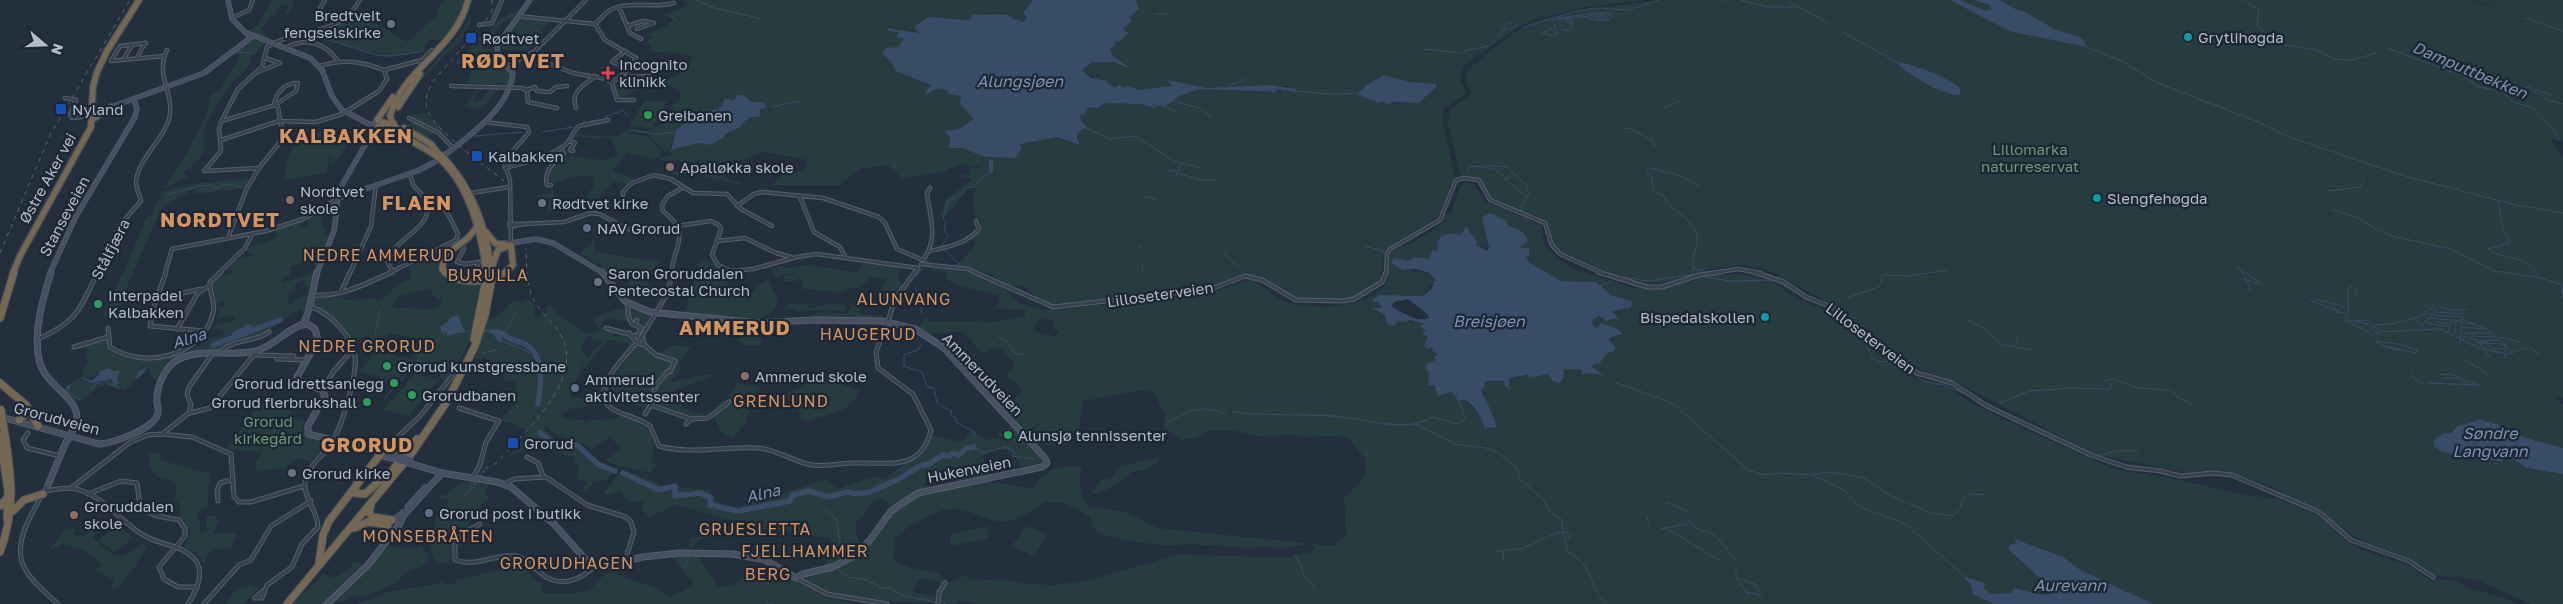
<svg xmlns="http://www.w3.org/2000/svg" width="2563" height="604" viewBox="0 0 2563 604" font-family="'Golos Text',sans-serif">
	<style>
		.green { fill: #263c3f; fill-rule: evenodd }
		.water { fill: #394c67; fill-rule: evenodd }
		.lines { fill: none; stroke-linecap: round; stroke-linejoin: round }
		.stream { stroke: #394c67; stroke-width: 1 }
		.river-far1 { stroke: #394c67; stroke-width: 4.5 }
		.river { stroke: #394c67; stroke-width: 5.5 }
		.street-tunnel { stroke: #3a4453; stroke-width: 3; stroke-dasharray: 3 2; stroke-linecap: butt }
		.street-far1-casing { stroke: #565f6c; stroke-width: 4.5 }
		.street-casing { stroke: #565f6c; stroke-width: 5 }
		.secondary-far1-casing { stroke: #565f6c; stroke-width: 5.5 }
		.secondary-casing { stroke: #565f6c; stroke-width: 7 }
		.highway-far1-casing { stroke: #434c59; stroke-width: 8 }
		.highway-casing { stroke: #434c59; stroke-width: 9 }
		.street-far1 { stroke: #38414e; stroke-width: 2.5 }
		.street { stroke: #38414e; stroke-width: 3 }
		.secondary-far1 { stroke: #465061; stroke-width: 4 }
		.secondary { stroke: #465061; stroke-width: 5 }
		.highway-far1 { stroke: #746855; stroke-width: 5.5 }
		.highway { stroke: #746855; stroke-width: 7 }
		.rail { stroke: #5a6575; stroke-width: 1; stroke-dasharray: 4.5 4.5; stroke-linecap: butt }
		.street-bridge-casing { stroke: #565f6c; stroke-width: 5; stroke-linecap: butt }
		.secondary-bridge-casing { stroke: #565f6c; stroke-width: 7; stroke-linecap: butt }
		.highway-bridge-casing { stroke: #434c59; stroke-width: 9; stroke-linecap: butt }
		.street-bridge { stroke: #38414e; stroke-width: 3 }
		.secondary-bridge { stroke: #465061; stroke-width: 5 }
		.highway-bridge { stroke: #746855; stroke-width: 7 }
		.worship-dot { fill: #6b7280; stroke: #1d2633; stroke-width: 2 }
		.culture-dot { fill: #0f9aa8; stroke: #1d2633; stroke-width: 2 }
		.transit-dot { fill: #1a4fb4; stroke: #1d2633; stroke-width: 2 }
		.health-dot { fill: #e0444e; stroke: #1d2633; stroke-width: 2 }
		.leisure-dot { fill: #2e9e5b; stroke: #1d2633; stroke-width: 2 }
		.education-dot { fill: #8d6e63; stroke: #1d2633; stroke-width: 2 }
		.service-dot { fill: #5c6f8a; stroke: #1d2633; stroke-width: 2 }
		.labels { text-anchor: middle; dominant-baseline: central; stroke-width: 4.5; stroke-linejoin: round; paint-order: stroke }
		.poi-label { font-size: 15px; fill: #b4bcc9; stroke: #1d2633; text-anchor: start }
		.park-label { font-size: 15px; fill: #6b9a76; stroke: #1d2633 }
		.street-label { font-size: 15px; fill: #b4bcc9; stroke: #1d2633 }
		.water-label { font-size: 16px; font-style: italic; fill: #7c92b1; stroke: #1d2633 }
		.neighbourhood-label { font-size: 16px; letter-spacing: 1px; fill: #d59563; stroke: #1d2633 }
		.district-label { font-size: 20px; font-weight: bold; letter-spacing: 1px; fill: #d59563; stroke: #1d2633 }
	</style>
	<rect width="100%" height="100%" fill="#242f3e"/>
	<path class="green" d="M272,0H291L295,4L291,6L293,7L289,14H285L287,8L290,6L287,4L278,7L275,14L270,17L261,30L270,39L249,30L258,25Z
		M446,0H463C462,16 453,27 444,39L429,40L423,51C377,64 347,41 303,34L329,29L349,17H366L407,42L436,16L440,4Z
		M681,0H1033L1023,13L1027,17L1024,22L1011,19L1004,13L972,14L973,17L969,20L927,17L917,25L916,30L921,31L920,33L890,27L888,31L898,32V35L905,39L898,47L886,48C890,75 907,74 930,85L932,84L924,96L938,88L947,90L948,94L961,96L974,120L959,129L946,131L950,137L949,148H963L985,157L1015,158L1022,147L1020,144L1023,142L1057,137L1079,145L1081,143L1077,138L1078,133L1086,129L1080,116L1086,113L1089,107C1096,107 1098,104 1105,103C1117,100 1139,102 1151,107L1155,105L1163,107L1179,96L1200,89L1262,92L1276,89L1295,92L1296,90L1286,86L1207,88L1166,80L1173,85C1144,96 1105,89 1082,70L1092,62H1114L1133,69L1113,56L1110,53L1112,43L1127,34L1123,30L1131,20L1129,18L1139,9L1136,0H1647L1586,7L1532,20L1518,27L1465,64L1460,78L1466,94L1444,108L1443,123L1455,175L1438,217L1388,247L1384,255L1381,280L1376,285L1351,299H1299L1264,278L1251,275L1212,286L1175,288L1059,306C1043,305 1036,297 1025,286L1007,285L990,274L958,265L974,246V241L971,240L977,234L982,220L976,218C972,206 971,197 977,188L966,187V191L945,217L941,216L946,198C957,194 961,185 971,181L970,178L961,177V175L969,173V167L980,169V167L962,164L941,172L902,179L888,165L860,169L839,185H773C782,169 793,178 806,168L807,162L803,159L763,152L746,159L723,162L709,172L743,184L740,185L698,175L681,176L667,173L670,170L689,174L701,161H707L699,160L693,165V163L676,160L673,162L657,159L672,155L667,150L699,143L710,145L736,130L748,118L761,115L763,109L768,104L735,97L718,109L706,111L675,130L670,147L664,151L648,134L630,132L629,129C648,133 645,131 661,125C671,121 680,127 687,115L675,111L670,107L680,98L681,92C668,78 636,89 622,98L618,96L616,85C645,87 678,85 693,56C678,52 663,53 649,51L651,47L647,42L653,35L642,37L666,26L673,18L662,15L683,8L688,3ZM1384,75C1396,77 1422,88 1433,83C1431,89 1428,97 1422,100C1406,108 1370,102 1357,93Z
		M1658,0H2470L2516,15L2473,0H2563V141L2550,139L2563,157V398L2557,396L2560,403L2563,404V448L2530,439L2480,420L2455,427L2451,433L2434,440V446C2449,453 2462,452 2477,457C2487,460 2493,463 2504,462L2505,458L2513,459L2527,468L2563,474V604H2531L2481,582L2468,578L2436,576L2413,560L2353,536L2320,510L2291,498L2270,485L2219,470L2183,472L2094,454L1956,382L1919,369L1861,329L1840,308L1768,270L1744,265L1708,269L1662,283L1642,282L1598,269L1561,254L1555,248L1549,227L1544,221L1495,201L1488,196L1481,180L1460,175L1448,123L1449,111L1471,94L1465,78L1467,70L1512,34L1534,22L1588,9Z
		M519,10L511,19L507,18L482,49H493V54L482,58L483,55L472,54L468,59L482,61L495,57C506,65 512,70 509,85L466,83L475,64H455L470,49L474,40L490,32C495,21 506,15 519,10Z
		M472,12L469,25L460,42L442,57L435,68L426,75L408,98L424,74L461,33Z
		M520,18L551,19L527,51L500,49Z
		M255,40L266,44L262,45L259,51L249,56L251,60C246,74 237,76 229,87C223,97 204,124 203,135C203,139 205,143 204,147C203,159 191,166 183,173L188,177L163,189C178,170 210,117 210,95L219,92L240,55L233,53L249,41Z
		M497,88H503L497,90L483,108L464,107L476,91H478L473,100L474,102L481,100L488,91Z
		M644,101L667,102L652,128L629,127Z
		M425,112L443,131L425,138L404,125L414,122L410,116Z
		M331,129L348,140L343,153L329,168L332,156H330L326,173L283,181L288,164L285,162C297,138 306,136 331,129Z
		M627,129L631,134L647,136L660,149L661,155L654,159L627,153L613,171L635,179L628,185L617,182L612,183L598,198L547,213L550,198H538L539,195L550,193L553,186L554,205L559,206L585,199L594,185L593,178C580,170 565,183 552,182L548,173C566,138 597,172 618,154L611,139L575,137L576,134C590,135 619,141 627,129Z
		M249,178L246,188L194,194L197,189L192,190L162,207L114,316L103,317L144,225L145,218L151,215L162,192L186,185Z
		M1465,182L1474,184L1484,201L1541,225L1545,246L1559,259L1577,270L1629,287L1658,290L1705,277L1735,274L1752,276L1772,282L1800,300L1832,313L1854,335L1915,378L1949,388L1976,406L2103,465L2123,471L2161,476L2237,493L2281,500L2319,516L2343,538L2359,549L2410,566L2432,582L2437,579L2456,581L2466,587L2507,599L2517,604H2153L2079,569L2063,557L2020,540L2013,539L2017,544L2010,545L2008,549L2043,581L2051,594L2042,595L2014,588L2011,593L1990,594L1984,588L1985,583L1966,577L1972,592L1993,604H976L962,601L960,598L956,604L870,600L828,591L801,577L836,568L862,550L883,522L915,495L988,482L1032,488C1049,468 1054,466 1080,466L1082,470C1076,482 1082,496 1088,507L1127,512L1157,528L1334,546L1346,535L1344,498L1361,481L1366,471L1365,459L1349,439L1337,436L1308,437L1292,434L1264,437L1235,431H1208L1196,438L1181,440L1164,428L1165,415L1154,393L1146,390L1083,401L1079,432L1051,442L1052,446L1040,443L1033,432L1040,423L1025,432L998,401V399H1015L1021,394L1022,389L1008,377L1007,373L1014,369V363L1002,350L994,347L984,354L962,331L930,334L918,328L927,315L928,321L990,322L1025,316V310L992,309L999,303L1000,295C987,293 955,286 946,279L948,275L939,271H932L929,266L975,273L1003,288L1021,304L1041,309L1055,310L1213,292L1250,280C1264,285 1275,299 1290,303C1316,309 1361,310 1382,288C1392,276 1384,259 1395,249L1413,243L1447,220H1442L1445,214L1450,215L1460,186ZM1468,228L1477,241L1476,245L1484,248L1487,253V237L1483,230L1520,232L1522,244L1519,248L1529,252L1526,257L1530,263L1561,281L1596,282L1611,295L1631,301L1633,304L1629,308L1612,311L1618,318C1611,321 1606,318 1599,316L1592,320L1594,327C1606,329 1611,323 1623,334L1608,340L1611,341L1607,353L1592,367L1596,369L1588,373L1566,369L1540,376L1519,375L1513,378H1509L1508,386L1504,381L1485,380C1479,401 1490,407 1497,426L1486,428C1476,407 1469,405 1451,392L1442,395L1428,381L1430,372L1426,364L1431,365L1438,355L1433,347L1428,349L1424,345L1428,336L1422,334L1426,329L1420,326L1425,324L1422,322L1398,321L1372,309L1382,306L1380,303L1373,302L1379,295L1423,296C1426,290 1434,283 1437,279C1419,268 1407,273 1391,263L1396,259L1409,261L1415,257L1429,259L1438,250L1437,244L1441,236L1450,233L1461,235L1463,229ZM1042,317L1054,322L1053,329L1059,331L1056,336L1044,335L1034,330L1033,326ZM1045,502L1064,503L1089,516L1093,528L1100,534L1129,541L1169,546L1189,544L1250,548L1261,546L1282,548L1309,544L1315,546L1313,552L1280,558L1180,554L1086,581L1051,585L1023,583L1003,579L972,581L963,575L948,583L943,581V576C927,568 908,572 894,559L895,538C905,528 935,510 950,509C966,508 980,517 995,521C1011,525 1033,511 1045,502ZM919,578L942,583L937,596L913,592Z
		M325,208L326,211L321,213L322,227L325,229L324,235L330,233L314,270V257L290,267L291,278H289V275L281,279L283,283L316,272L308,293L306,291L308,286H303L306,280L297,282L294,292L288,295L289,304L299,297L308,295L336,297L349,300L372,298L379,301L397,285L411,279L409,267L445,249L439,262L441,273L447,277L480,283L475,307L476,321C497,318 497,320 510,303L518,301L522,303L529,298L536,309L534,314L537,318L548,312L545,308L550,305L557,309L554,311L588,334L600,330L593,318C623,306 620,308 650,314L649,323L639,336L641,322L633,324L609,318L604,319L600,326L613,331V336L618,337L621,333L632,341L631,343H633L617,363L629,347L627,343L608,340L582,371L585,360L569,397L592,399L600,396L603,404L570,409L561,415L566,419L572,418V420H584L586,423L589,420L614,419L623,415C649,425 656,433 652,461L656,465L650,473L613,464L605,460L621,448L610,437L592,448C575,438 561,441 545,426L544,429L556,440L585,448L596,460L617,469L604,481H594L588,491H583L587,482L577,478L578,465L574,462L576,458C560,452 545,452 530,443L522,451L508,457L530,430L521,428L518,430C507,416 515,427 503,422V416L517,402L516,383L504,380V366L495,365L487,358L475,359L481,342L468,343L458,365L445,369L452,377L437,394L446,381L441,378L438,368L425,366L408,370L418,359L411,357L425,340L391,334L380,338L370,350L373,340L368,335L352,342L341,327L317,305L309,307L306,314L300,309L265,333L252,337L235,339L218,350L186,356L185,353C194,347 205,344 210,337H221L225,331L211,329L212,327L235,320L234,316L218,318L220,310L217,309L226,304L221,301L217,306L212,285L215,279L235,272L230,269L226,270L237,259L253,256V253L248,254V251H244C253,242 270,244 277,236L275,230L298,222H302L300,229L308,228V220H305ZM427,289L432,291V296L442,300L440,306L431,309L392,308L398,296ZM590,335L591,338L602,341L587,358L580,346Z
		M594,240L595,252L662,262L649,272L647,282L654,289L652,292L642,286L633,300L624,292L629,285L631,276L626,267L611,274L601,265L580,254Z
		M700,259L709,261L730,274L725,289C735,297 742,293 753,292L755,286L769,280L778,301L772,313L755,321L685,312Z
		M864,263L901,267L897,277L903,285L892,300L883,298L884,290L880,289L888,278H871L857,288H848L845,292L803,289L800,276L797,281H783L785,275H800L785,274L775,278L772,270L778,266L788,268L807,265L856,272Z
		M861,301L859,314L884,316L879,319L816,318L812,316L818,312L845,314L851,310V305Z
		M790,304H809L808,308C820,307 839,299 848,307L843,312L819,309L799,312L795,309H783Z
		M760,325H782L779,329C769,332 756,325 750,336L762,338L760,345L745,346L738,341L741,331Z
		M106,338L109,348L121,357L176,355V359L161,373L159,379H151L150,370L146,368L124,389L116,385L119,383L117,382L119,369L115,371L108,368L90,378L81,375L88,361L86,355L87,348L66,351Z
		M645,338L647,346L659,354L673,345L691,347L678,363L682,366L670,382L708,374L714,376L673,391L683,408L709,417L723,400L736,408H747L750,410L745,424L733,437L721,433L714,415L708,419L693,420L688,426L683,425L687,419L651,408L647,413L642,411L645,408L619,400L610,403L606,393L608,383Z
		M377,351L415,360L396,381L358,372Z
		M415,374L440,379L409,416L383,410Z
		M819,376L859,390C850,416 826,413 805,422L799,418L801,414L785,394L801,388Z
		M82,378L92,383L111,379L118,389L103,384L78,402L63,390Z
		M737,383L761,387L753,400L731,398L730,395Z
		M272,397L299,400L288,418L305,420L302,429L304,436L328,443L312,462L296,458L286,468L257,471L255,464L263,452L226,449L261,402Z
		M1010,426L1043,458L1038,464L1021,467L1012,451L997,449L982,456L991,476L957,481L953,466H949L925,479L926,488L911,493L893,506L882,498L875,501L856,523V533L862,546L851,556L822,568L827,559L835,558L839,551L831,542V538L768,529L701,539L689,549L690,539L747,524L746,520H730L677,505L649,517L641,507L644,502H630L620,491L608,495L603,493L620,473L626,470L662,485L709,490C717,505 726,506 741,508L746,501H757L825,480L838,489L870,477L884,479L912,459L929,435L962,442L971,430L986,440L994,438L1002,440L997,434Z
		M149,453L160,454L161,460L210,474L207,508L199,510L197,517L200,523V532L207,531L206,517L215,515L219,521L213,534H238L230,549H216L208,554L204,564L197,554L184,546L191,533L180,515V506L175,499L176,486L169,479L157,477L149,467L151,459L147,456Z
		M1157,458L1159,459L1155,464L1141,471H1133L1114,486L1096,494L1091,492L1102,480L1114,477L1115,472L1121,466Z
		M462,481L488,485L484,496L490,497L478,508L468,525L461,546L454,549L453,557L446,563L438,564C425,552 432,526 440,512C444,507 448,506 448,499L435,497L448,494Z
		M118,525L133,538L114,552L98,540Z
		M988,526L989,538L951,546L950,534Z
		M1026,526L1047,534L1034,556L1011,547Z
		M72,528L76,530L74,534L82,537L91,530L96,533L92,538C118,557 115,563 143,544L147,547L132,571L117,588H111L114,580L96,570L103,565L86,551L62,544L49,551L64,530Z
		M388,545L404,549L421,546L428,555V563L422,567L406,572C395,587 375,593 357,597L353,595L343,601L332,603L367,571Z
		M671,556L699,557L719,587L733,585L754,567L764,579H777L782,573L826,597L856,604H357L388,592L438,584L443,580V585L454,584L456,580L500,570L511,559C526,562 529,580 543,584L541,593H573L590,590L599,579L610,572L654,587L670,597L695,585Z
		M354,562H360L362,566L323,604H293L321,576L324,574L333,578L348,570Z
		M253,581L252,586L259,588L244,604H226L237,587L246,588Z"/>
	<path class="water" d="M1033,0H1136L1139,9L1129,18L1132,20L1123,29L1128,33L1120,41L1113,43L1116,45L1110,49L1113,56L1132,69L1114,62H1092L1082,70L1091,78L1107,81L1108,84L1115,87L1120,85L1122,88L1128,86L1139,90L1172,86L1167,80L1207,88L1269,85L1297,89L1294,92L1277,89L1276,92L1200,89L1179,96L1165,107L1153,105L1157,107L1155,108L1140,104L1104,103L1098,108L1089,107L1086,113L1080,116L1082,122L1087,127L1078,133L1077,138L1080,145L1057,137L1020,144L1022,148L1015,158L984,157L963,148H949L950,137L944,131L959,129L974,119L960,104L961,96L948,94L947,90L938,88L923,96L931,85L896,71L891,62L882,53L886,48L898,47L904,39L895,36L898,35V32L887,31L888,28L920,33L914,27L928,17L969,20L972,17L971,14C985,16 999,11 1012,17V19L1024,22L1027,17L1023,13Z
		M1950,0H1960L1986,11L1992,9L1990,5L1973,0H2000L2015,9L2025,12L2054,29L2082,38L2087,47L2009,31Z
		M1895,61C1921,67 1943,75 1960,88V95C1945,97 1905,73 1895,61Z
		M1384,75L1409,82L1436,84V87L1419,103L1394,102L1386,105L1383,101L1378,103L1357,94L1368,84Z
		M738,95H743L751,101L765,103L767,107L760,110L761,116L748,118L739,128L726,134L723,138L710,145L699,143L671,150L676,130L701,112L718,109L723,104L724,99L733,100Z
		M1490,213L1505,220L1509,227C1517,227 1526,233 1528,241L1519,247L1529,249V255L1526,257L1530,263L1561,281L1596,282L1611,295L1631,301L1633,304L1629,308L1612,311L1619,319H1610L1606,322L1604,318L1599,316L1592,320L1594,327L1598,328L1601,323L1618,329L1623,334L1610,338L1609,340L1615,347L1614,351L1607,353L1599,364L1596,363L1592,367L1604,375L1588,373L1583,375L1581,370L1566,369L1563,370L1564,376L1560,383L1553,381L1548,374L1529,378L1528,375C1520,375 1515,378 1509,378V389L1505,386L1504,381H1485L1484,388L1481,390C1487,403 1492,412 1497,427L1485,428C1483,421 1473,401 1463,400C1461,400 1458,401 1456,401L1457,397L1451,392L1438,396L1434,385H1428L1429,372L1426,370L1425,365L1435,360L1434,357L1438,355L1432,350L1433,347L1428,349L1424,345L1428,337L1422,334L1426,330L1419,326L1425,324L1410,320L1406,322L1398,321L1394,326L1387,324L1385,317L1386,315L1371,308H1381L1380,303L1372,301L1379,295L1423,296L1432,288L1434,281H1437L1429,273L1416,269L1403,270L1391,263L1394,258L1409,261L1415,257L1429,259L1432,251L1438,250L1437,244L1441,236L1450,233L1461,235L1466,226L1477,242L1476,245L1487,251L1489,248L1482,217ZM1408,299L1426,313L1429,318C1418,323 1402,313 1391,306L1394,302Z
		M458,315L464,331L498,329L505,333V338L500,334L503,341L498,342C496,339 495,335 491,333C483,328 456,333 447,336L446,332L442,333L440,327L449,321V318Z
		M108,368L115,371L120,370L117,381L119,383L116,385L123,390L135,380L139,371L147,368L144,373L124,390L115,387L111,379L92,383L82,378L70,385L69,390L66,389L67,386L83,377L92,381L99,374L98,372Z
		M2480,420L2497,424L2506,430L2530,439L2563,448V474L2527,468L2513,459L2505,458L2502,462L2442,452L2434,446V440L2444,433H2451L2457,426Z
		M2013,538L2063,557L2079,569L2153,604H1993L1973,594L1970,584L1964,578L1966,577L1985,583L1984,588L1990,594L2011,593L2014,588L2042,595L2051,594L2043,581L2008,549L2010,545L2017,543Z"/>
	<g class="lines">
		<path class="stream" d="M697,0L715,8L762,19
			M1723,0H1729
			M1740,0L1769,7H1798
			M1787,0L1827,23
			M2242,0L2259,9L2257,26L2278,44L2316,50L2335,59L2352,60L2376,53
			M1155,14H1169
			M1607,14L1613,17
			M1599,15L1605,18
			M1602,15L1608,18
			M672,16L677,22
			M1593,16L1601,20
			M1596,16L1602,18
			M1585,17L1599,21L1611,19
			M1558,18L1606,12
			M1568,18L1573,22
			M2525,18L2563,31
			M1566,19L1574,24
			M1553,20L1614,13
			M1560,20V26
			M1522,28L1572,12L1596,8L1628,10L1659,0
			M1504,30L1506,24L1514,22
			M1562,30H1569L1573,25L1564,20
			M1841,31L1895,61
			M1542,33L1554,36L1557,34L1553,20
			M1541,35L1550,28L1554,32
			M285,39C325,32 342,47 378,55C391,58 410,53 424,51
			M2087,47L2123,62L2156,82L2258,122L2286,136L2408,177L2516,205L2563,213
			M2387,48L2463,76L2479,87L2501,91L2515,103L2532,107L2552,127L2559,140
			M1425,49L1461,53
			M1464,51L1489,46L1504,30L1518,26
			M236,52L252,53
			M1229,86L1246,79
			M2536,90L2551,95
			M1284,91V95
			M1295,91L1330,94L1357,93
			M2501,91L2529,87L2548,100L2563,104
			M1173,101L1199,108L1212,118
			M771,107L799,101
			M1165,107L1174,111
			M1664,108L1681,101
			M605,117L623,110L627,116
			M583,121H586
			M591,121L598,120
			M1086,128L1109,139L1135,136L1174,161L1201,168
			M1624,128L1632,129L1653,141L1655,147
			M631,130L656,134L676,132
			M543,132L573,127
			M474,136L523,132
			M1486,165L1507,167L1526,185L1529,193L1521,207L1522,212
			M1168,171H1177
			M1468,172L1470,167C1504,163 1502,182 1526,196
			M1177,173L1201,180H1217
			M1176,176L1181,164
			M1504,179H1508V175
			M2328,191L2360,187L2364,179
			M169,194L200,186L210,185L217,188L226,184L241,187
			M1145,196L1157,200
			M2498,202L2503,228L2510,243L2487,249L2493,253L2524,261L2541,278L2562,285L2563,297
			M2331,210L2357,217L2375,229L2392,236L2451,249L2495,271L2541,278
			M1139,245L1141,249
			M942,246L948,235L944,230L946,222L943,219L948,201L963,193L966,188L974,187L982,177L991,173
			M1365,246L1386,252
			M1223,253L1240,268
			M924,263L928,261
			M941,264L954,266L960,264L944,250
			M2235,266L2262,284
			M1694,269C1689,256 1702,243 1695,230C1688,215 1670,211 1663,195L1654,192L1651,176L1645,171L1649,168L1682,176L1699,186
			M2241,269L2251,292
			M1142,271L1143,263
			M1691,273L1694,269L1705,271
			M1701,276L1729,281L1773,280
			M1623,277L1648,281L1718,271
			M916,278L923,266
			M2245,279L2260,285
			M1776,281L1807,299
			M1599,286L1612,281
			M916,287L918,302L922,305L921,313
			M1846,298L1879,287L1883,275L1908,276L1947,270
			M2314,299L2343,306
			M2310,300L2346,314
			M2331,304L2339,313
			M2432,305L2437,310
			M2428,307L2434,311
			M2439,307L2453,310L2468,309
			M382,308L383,306
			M1829,308L1865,341L1872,358L1878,362L1896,360
			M2425,311L2432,315
			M2432,315L2460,317
			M2414,318L2422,325
			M2430,318L2461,321
			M2461,319L2486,329L2513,352
			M1968,320L1983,328L2003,345L2034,350
			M2346,321L2374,335
			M2347,321L2367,320L2378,329V335
			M2355,321L2361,327
			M2356,321L2369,325L2377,334
			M2455,321V334
			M2435,322L2450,323
			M2426,323L2450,327
			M2463,323L2474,324
			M2342,324C2354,315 2345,297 2349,285L2357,290L2356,296
			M2375,325L2392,324L2422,316L2425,313L2428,319
			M2420,327L2435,312L2461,314
			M2463,327L2484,329
			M2449,331L2451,321
			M502,332L508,328L516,312
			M2378,332L2440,329L2478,347
			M2463,333H2491
			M375,334L380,310
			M443,336L445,333
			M2462,336L2473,339L2488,350
			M2471,336L2496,337
			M998,337L1008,342L1014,353L1022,355
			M2499,337L2520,342
			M2473,339L2482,341L2495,351
			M502,341L536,355
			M2375,341L2398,344L2417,350L2416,353L2385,346Z
			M2482,341L2500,340
			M922,343L918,350L904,355V366L922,372L927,387L934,388L937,403L952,412L951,415L956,418L957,423L973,431L977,437
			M2460,343L2463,311
			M2467,343L2476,346
			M2478,343L2505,344V357L2507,358
			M2015,346L2018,337
			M2386,347L2401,351
			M2530,347L2540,356
			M2479,348L2508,354L2526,348
			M2494,348L2503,349
			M2484,350L2490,357
			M425,351L440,338
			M482,353L497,350
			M158,359L181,355
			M2463,361H2467L2486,373
			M1902,364L1923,381L1944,385L1968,395
			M2412,374L2411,376L2426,386
			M2439,375L2451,374L2478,385
			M2444,378H2458L2470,385
			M401,380L423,353
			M107,381L109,385H115
			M1614,382L1667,401L1677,407L1747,469L1763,475L1782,473L1812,475L1844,490L1860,507L1906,524L1965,577
			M2427,383L2479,385
			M61,387L80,400
			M91,389L97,383L103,385
			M384,399L395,386
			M1999,403L2030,391L2071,388L2110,389L2112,386L2104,380L2114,379L2137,388L2171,390L2177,397L2194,405
			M1986,407L2012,419
			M1233,412C1266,416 1299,414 1332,416C1366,418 1402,434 1433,417L1457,424L1466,420L1459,401
			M1415,424L1455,444L1486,448L1497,452L1517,468L1520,479L1543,499L1549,511L1561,519L1567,551C1598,570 1585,582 1606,604
			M1165,425C1187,410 1201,404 1227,414
			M2035,431L2063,442
			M976,443L974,447L982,453L1006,447L1014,452L1012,456L1033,459
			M2081,448L2087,452
			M2098,456L2116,451H2139
			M1813,475L1829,472L1862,477L1891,496L1931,513L1953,516L1960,508L1963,498L1971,494L1985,495
			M823,496L824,500
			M1666,502L1687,511
			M824,508L836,519L843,558
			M1646,515L1650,526
			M1688,518L1689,523L1700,530L1714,534L1736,560
			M1661,529L1687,524
			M1668,529L1720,561
			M1584,541L1586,540
			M1495,552L1523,548L1556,533L1569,532L1571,535L1568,541
			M1503,553L1504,562
			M1295,554L1305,577L1315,588
			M842,565L838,570L848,577L867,580L884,589L888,587L905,596L936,602
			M684,569L689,556
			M1736,571V578L1748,594
			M1736,578L1758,585
			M1754,585L1762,593
			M1747,592L1761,595
			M942,602L946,604
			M767,604H773"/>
		<path class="river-far1" d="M991,162V170"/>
		<path class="river" d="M235,334L249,327L251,331
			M503,334C510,341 519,340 527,345C545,356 541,387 538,404
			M213,345L280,320
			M540,433L550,441L577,445L599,465L615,471
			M623,473L659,490L675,486V496L700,493L711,498L710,505L738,511L790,501L793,495L809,491L829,497L847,492L856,494L870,492L899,479L920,466L929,464L942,455L949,456L953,453L959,455L967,448L974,447"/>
		<path class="street-tunnel" d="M464,494L466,495L488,466"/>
		<g class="street-far1-casing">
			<path id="street-far1" d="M325,0L320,8L322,13L349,16
				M619,7L630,33L641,39
				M518,16L595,24
				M232,18L249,10L253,0
				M595,24L605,40L636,58L631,67L612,83
				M595,24C600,20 605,13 610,10C630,0 653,9 674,3
				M479,25L492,23L502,0
				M627,26L643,21L654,23L637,29
				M146,43L120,46L111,61L164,56
				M287,47C307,37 325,43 338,61
				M625,51L612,62L628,69
				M529,56L573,73L607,79L612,83L617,100H634
				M137,58L145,43
				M123,60L132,45
				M509,65L535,51L586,0
				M384,70L422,60L432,50
				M629,70L666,63L679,65
				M258,72L280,63L265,58
				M620,77L650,76V81
				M451,86L522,88L527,91L528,102L557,108
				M526,90L535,87L537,91L550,92L556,87L567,86
				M65,98L76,100L70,114L72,118L82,117L90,112
				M576,108C570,91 584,86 595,76
				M409,118L439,133L453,148
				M222,121L275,105L296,91L298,83C285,83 276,92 274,105
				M484,122L527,127L529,132L526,136
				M221,140L279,121L316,122L342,114L379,91L387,79L384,70C361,61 343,59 320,66
				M569,141L575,143L570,150L573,151
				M505,168C525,163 548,158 565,145C571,140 573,131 579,126L608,120L599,122
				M204,171L221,151L219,129L221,122L238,89L262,67L267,47C300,26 339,38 360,0
				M204,171L259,168L280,142L282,131L278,107L275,105
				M551,185H547C543,170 554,163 564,154L561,148
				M471,193L509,187
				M623,195V192L632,183L654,175L671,179L693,193L727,194L741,209L772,226
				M800,197L814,232L840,247L846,258
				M737,206L754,194L762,192L823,198L879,217L885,223L897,249L923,260
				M509,224H523L510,227
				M523,224L564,222L591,213L599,214L628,229L642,231L711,221L719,225L721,229L712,255L718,265L731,271L753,269L797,257L816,254L918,268
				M228,238L246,190L259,168
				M717,241L745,238L776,253L791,257
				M463,243L464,249L457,262L465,264L479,262L476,269
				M511,244L510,180L504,161L525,137
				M930,251C948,247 966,244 979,229L976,221
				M923,260C939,238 930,218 927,193L930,188
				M921,264L968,269L976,273
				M393,272L388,263C393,236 432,232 428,201L413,185L410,174
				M97,273L120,225L141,201C140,195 136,189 136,182C138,157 166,139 170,114C173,89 155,77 167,50
				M165,273L172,249L266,231L303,219L339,198
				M219,273L245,248L252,235
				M350,273L371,226L376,185
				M389,273L456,240L458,234C451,221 446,202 429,202
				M671,273C675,243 692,233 663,211L662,205L668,196L682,188
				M915,273L918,268
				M1386,273L1387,254L1390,249L1440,220L1456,180L1464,178L1479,180L1490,200L1545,223L1552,245L1560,254L1602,273
				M1713,273L1738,269L1761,273"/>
		</g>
		<g class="street-casing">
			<path id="street" d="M166,272L154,306L150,326L204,331
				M974,272L1053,307L1211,289L1245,276L1262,280L1296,300L1343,301L1354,299L1382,282L1386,272
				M1598,272L1647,287H1662L1699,275L1722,272
				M1753,272L1784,282L1806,297L1836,309L1863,335L1917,373L1952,383L1987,406L2091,455L2126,467L2161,471L2180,476L2214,473L2232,475L2319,512L2351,540L2409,561L2433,577
				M341,292L350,272
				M312,295C341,297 366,284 392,272
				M155,299L201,289
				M628,303V315L632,324L642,328L637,335
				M888,322L894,301L915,272
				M635,325L637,320
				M108,328L110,347C145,370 203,356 213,313C216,302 209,293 210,282L221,272
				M606,328L643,338L644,343
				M177,329L198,293L209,286
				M629,333L637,343
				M642,336L669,291L671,272
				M641,338C629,352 587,391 611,408C623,416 638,417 650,426L659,446C692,455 724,446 758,448C777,449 793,462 812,465C826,467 840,463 854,463C888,462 921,472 931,430L913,394L878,368L876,352L887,321
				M38,339C78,322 80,308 98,272
				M638,343L645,345L656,355L675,361L670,372L668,371L655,387L651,405
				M74,347L108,337
				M220,352C234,338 254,343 269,332
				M255,355L294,356L292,359
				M278,357L277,359L306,360
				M322,390L334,371L353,349
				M459,408L499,421L486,442L480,465L472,479
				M190,413L210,408L257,351
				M645,414L651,405L691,419
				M686,424L691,419L708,418L729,402
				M28,433L23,440L27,448L60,456
				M162,434L192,437L231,454L234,497L239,502H251L304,486
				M382,452L420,416L457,370
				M527,457L538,463L543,476
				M505,484L514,479L546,477L587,505L626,517L631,522L634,532L625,561
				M48,485C36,507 11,541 24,567C32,582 46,593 58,604
				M71,488L129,443L148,435L162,434L189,413L191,405L187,394L189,387L213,353
				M45,491C58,489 70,486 83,491C107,500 123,524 145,536C160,545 185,545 196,561C205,575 196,592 188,604
				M88,494L121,481L137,483C138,488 138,494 139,499C143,517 165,517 179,520L185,529V536L159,567L164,579L178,587H197
				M218,501L217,491L220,483L233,479
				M480,524L463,533L455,541V560C477,568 495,553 516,556C525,557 531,566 538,571C557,589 579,582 596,565
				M797,578L827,594L887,604
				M263,591L255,598H262L267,585L292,567L302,544L318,527C318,512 303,496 305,484C306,467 322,457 331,444C341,429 358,373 355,356C352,336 329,312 311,307
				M204,604L239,565L251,560L271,526L311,501
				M938,604L939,592L945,583"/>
		</g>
		<g class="secondary-far1-casing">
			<path id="secondary-far1" d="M228,0L232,19L247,34
				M247,33L310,58L322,70L332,96L342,110L373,126L380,125
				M111,107L204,73L253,36
				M371,125L379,120
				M446,154C472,134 509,108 513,73L498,56L497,46L530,0
				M338,192L376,126
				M339,198L417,171L435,162
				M511,243L536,239L553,243L603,273
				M50,273L75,218L135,117L137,109L134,99
				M317,273L334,231L339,191"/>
		</g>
		<g class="secondary-casing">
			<path id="secondary" d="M51,272C43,299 33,330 39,359C45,392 95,400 70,435
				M303,325C312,307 312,291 317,272
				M1,417L99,444C113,443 155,429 158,413C159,409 157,405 157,401C156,388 163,372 173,363C197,345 230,358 256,351C275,346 287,328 306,323L315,329L318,340L297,377L301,382L322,390L325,396L308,426V434L399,456
				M378,455L396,459
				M409,463L442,473L497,482L511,487L554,524L585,559L596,565L609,566L642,557L680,553L733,554L765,560L796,578L803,574L833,567L854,556L870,540L891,511L918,493L1042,467L1047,463L1045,458L943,347L915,329L882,321L813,320L759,323L650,312L626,302L602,272
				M48,485L66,442L71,436
				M408,507L425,488
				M396,519L403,513
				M327,604L368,565L399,525L403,516L442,473"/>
		</g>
		<g class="highway-far1-casing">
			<path id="highway-far1" d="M468,0C455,52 403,67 390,116C398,141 424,144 441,160C470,187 482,235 486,273
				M398,107L420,74
				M93,119L111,107
				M377,120L393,97
				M382,122L389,124
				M378,126L405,140
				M404,128L431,144L438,153
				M441,155C472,187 488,229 491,273
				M486,232L496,244H505
				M492,267L498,250L511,245L513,265L505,273
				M13,273L20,256L91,127L93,87L97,72L107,51L139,0
				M446,273L442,269L445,255L468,238L477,227"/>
		</g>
		<g class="highway-casing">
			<path id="highway" d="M445,272C462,286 489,282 507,272
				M0,318L14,272
				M474,339L485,284
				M0,383L26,405L38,426
				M19,420L29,411
				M0,436L8,491L7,519
				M385,480L417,439
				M356,485L355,493L365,494L385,476
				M371,505L369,512L372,517L392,520
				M0,506L8,497
				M13,511L24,500L43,494
				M354,528L368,522L388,525
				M0,552C17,505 11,471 3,423
				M319,563L323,535L329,521L382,452
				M287,604L409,457L446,403L475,346L485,315L491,283"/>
		</g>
		<use href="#street-far1" class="street-far1"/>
		<use href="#street" class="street"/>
		<use href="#secondary-far1" class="secondary-far1"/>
		<use href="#secondary" class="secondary"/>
		<use href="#highway-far1" class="highway-far1"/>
		<use href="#highway" class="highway"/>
		<path class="rail" d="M492,0V11L487,19L435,79C429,88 424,98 427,108C432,129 486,166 504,181
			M0,253L50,135L130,0
			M494,465C521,436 588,378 560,334C554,324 545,316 538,307C525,290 527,268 526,248"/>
		<g class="street-bridge-casing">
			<path id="street-bridge" d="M641,338L642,336"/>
		</g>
		<g class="secondary-bridge-casing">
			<path id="secondary-bridge" d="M399,456L411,460
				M396,459L409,463"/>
		</g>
		<g class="highway-bridge-casing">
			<path id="highway-bridge" d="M491,273V283
				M485,284L486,273
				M1,409L3,423"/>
		</g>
		<use href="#street-bridge" class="street-bridge"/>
		<use href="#secondary-bridge" class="secondary-bridge"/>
		<use href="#highway-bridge" class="highway-bridge"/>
	</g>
	<g class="worship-dot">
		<circle cx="391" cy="24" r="5"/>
		<circle cx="542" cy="203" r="5"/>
		<circle cx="598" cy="282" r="5"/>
		<circle cx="292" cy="473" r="5"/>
	</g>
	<g class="culture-dot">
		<circle cx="2188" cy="37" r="5"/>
		<circle cx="2097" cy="198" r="5"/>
		<circle cx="1765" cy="317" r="5"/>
	</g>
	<g class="transit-dot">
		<rect x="465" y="32" width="12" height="12" rx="2.5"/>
		<rect x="55" y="103" width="12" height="12" rx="2.5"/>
		<rect x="471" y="150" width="12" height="12" rx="2.5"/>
		<rect x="507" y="437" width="12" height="12" rx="2.5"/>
	</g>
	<path class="health-dot" d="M605.5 65.5h5v5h5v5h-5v5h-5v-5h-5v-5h5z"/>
	<g class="leisure-dot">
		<circle cx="648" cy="115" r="5"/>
		<circle cx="98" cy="304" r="5"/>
		<circle cx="387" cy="366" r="5"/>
		<circle cx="394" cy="383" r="5"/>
		<circle cx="412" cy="395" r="5"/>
		<circle cx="367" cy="402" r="5"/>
		<circle cx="1008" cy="435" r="5"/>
	</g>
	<g class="education-dot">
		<circle cx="670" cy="167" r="5"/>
		<circle cx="290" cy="200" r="5"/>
		<circle cx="745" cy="376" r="5"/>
		<circle cx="74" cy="515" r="5"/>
	</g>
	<g class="service-dot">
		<circle cx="587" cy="228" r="5"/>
		<circle cx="575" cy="388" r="5"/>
		<circle cx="429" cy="513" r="5"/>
	</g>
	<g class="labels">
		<g class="poi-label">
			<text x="381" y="15" text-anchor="end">Bredtveit<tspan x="381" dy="17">fengselskirke</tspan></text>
			<text x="2198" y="37">Grytlihøgda</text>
			<text x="482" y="38">Rødtvet</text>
			<text x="619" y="64">Incognito<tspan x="619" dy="17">klinikk</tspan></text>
			<text x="72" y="109">Nyland</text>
			<text x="658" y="115">Greibanen</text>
			<text x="488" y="156">Kalbakken</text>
			<text x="680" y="167">Apalløkka skole</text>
			<text x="300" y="191">Nordtvet<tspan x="300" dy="17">skole</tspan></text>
			<text x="2107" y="198">Slengfehøgda</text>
			<text x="552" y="203">Rødtvet kirke</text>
			<text x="597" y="228">NAV Grorud</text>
			<text x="608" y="273">Saron Groruddalen<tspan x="608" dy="17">Pentecostal Church</tspan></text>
			<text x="108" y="295">Interpadel<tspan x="108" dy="17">Kalbakken</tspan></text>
			<text x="1755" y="317" text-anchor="end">Bispedalskollen</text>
			<text x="397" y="366">Grorud kunstgressbane</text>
			<text x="755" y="376">Ammerud skole</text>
			<text x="585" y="379">Ammerud<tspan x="585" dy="17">aktivitetssenter</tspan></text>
			<text x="384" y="383" text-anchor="end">Grorud idrettsanlegg</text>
			<text x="422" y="395">Grorudbanen</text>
			<text x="357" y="402" text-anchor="end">Grorud flerbrukshall</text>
			<text x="1018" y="435">Alunsjø tennissenter</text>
			<text x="524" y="443">Grorud</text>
			<text x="302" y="473">Grorud kirke</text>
			<text x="84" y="506">Groruddalen<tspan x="84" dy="17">skole</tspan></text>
			<text x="439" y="513">Grorud post i butikk</text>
		</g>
		<g class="park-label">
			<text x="2030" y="149">Lillomarka<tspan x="2030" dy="17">naturreservat</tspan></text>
			<text x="268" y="421">Grorud<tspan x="268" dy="17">kirkegård</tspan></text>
		</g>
		<g class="street-label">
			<text transform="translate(47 178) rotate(-61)">Østre Aker vei</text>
			<text transform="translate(64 216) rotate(-62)">Stanseveien</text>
			<text transform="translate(110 249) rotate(-63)">Stålfjæra</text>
			<text transform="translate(1160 294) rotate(-8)">Lilloseterveien</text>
			<text transform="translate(1871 338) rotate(37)">Lilloseterveien</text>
			<text transform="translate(983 374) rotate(46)">Ammerudveien</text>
			<text transform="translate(57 418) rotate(15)">Grorudveien</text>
			<text transform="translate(969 469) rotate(-11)">Hukenveien</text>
		</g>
		<g class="water-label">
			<text transform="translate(2470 70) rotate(23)">Damputtbekken</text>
			<text x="1020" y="81">Alungsjøen</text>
			<text x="1489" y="321">Breisjøen</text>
			<text transform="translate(189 338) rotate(-17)">Alna</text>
			<text x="2490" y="433">Søndre<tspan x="2490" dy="18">Langvann</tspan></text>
			<text transform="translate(763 493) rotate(-13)">Alna</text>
			<text x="2070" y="585">Aurevann</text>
		</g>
		<g class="neighbourhood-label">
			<text x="379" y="255">NEDRE AMMERUD</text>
			<text x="488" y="275">BURULLA</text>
			<text x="904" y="299">ALUNVANG</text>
			<text x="868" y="334">HAUGERUD</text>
			<text x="367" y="346">NEDRE GRORUD</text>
			<text x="781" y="401">GRENLUND</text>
			<text x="755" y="529">GRUESLETTA</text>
			<text x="428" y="536">MONSEBRÅTEN</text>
			<text x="805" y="551">FJELLHAMMER</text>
			<text x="567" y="563">GRORUDHAGEN</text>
			<text x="768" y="574">BERG</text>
		</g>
		<g class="district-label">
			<text x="513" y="60">RØDTVET</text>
			<text x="346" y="135">KALBAKKEN</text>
			<text x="417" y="202">FLAEN</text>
			<text x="220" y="219">NORDTVET</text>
			<text x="735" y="327">AMMERUD</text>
			<text x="367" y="444">GRORUD</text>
		</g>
	</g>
	<g transform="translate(45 45) rotate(109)" stroke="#1d2633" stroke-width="4" paint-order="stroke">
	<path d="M0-4L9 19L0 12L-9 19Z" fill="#b4bcc9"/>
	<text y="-8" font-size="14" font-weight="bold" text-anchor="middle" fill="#b4bcc9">N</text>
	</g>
</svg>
